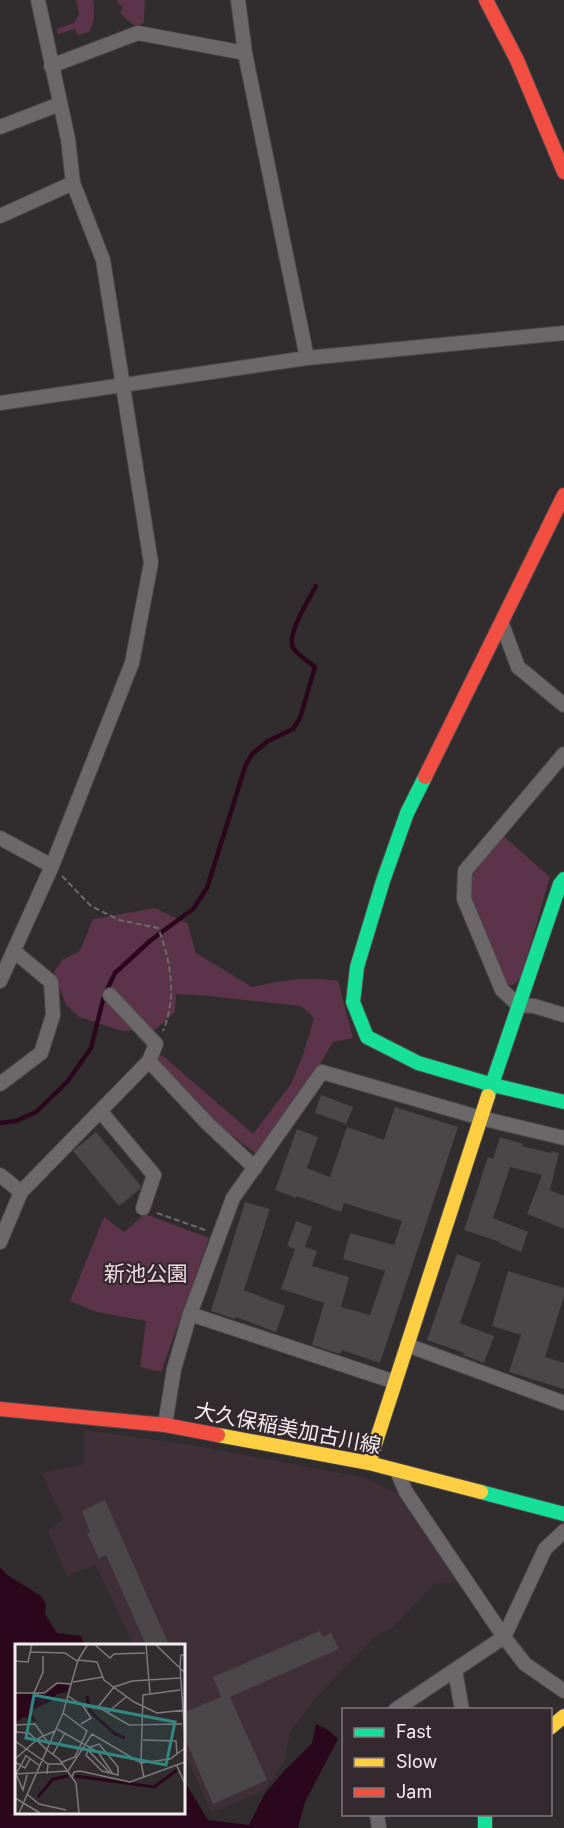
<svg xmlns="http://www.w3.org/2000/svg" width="564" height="1828" viewBox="0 0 564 1828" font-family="Inter,'Noto Sans JP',sans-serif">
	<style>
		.built { fill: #3f2f36 }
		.green { fill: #5c3449 }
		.water { fill: #2a071b }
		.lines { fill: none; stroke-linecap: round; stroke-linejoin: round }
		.stream { stroke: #2a071b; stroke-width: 4.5 }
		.building { fill: #4b4648 }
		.street-casing { stroke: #4d484a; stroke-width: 16 }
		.fast-casing { stroke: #4d484a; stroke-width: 16 }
		.slow-casing { stroke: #4d484a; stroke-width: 16 }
		.jam-casing { stroke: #4d484a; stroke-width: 16 }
		.path { stroke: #6d696a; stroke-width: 2; stroke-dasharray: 6 3; stroke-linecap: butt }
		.street { stroke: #6c6769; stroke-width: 14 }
		.fast { stroke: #16e098; stroke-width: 14 }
		.slow { stroke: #ffcf43; stroke-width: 14 }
		.jam { stroke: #f24e42; stroke-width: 14 }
		.labels { text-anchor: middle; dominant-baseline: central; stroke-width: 4.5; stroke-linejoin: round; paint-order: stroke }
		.park-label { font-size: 21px; fill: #f1d9e4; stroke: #34292e }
		.street-label { font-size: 21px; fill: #f4edf0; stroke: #34292e }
		.inset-river { fill: none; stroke: #2a071b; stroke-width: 3 }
		.inset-road { fill: none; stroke: #7f797c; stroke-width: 1.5 }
		.view { fill: #318882; fill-opacity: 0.15; stroke: #318882; stroke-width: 3 }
		.inset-edge { fill: none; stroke: #f4edf0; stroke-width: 3 }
	</style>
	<rect width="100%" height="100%" fill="#312c2e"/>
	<path class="built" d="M84,1430L192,1445L367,1478L403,1497L459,1582L434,1584L392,1628L376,1636L315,1699L290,1732L285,1760L265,1790L212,1812L183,1751V1645H133L95,1564L67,1576L48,1531L63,1519L41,1473L84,1464Z"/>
	<path class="green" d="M76,0H93C95,12 95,21 89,32L78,35L75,29L58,34L57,29L74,23L79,14Z
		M116,0H145L144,22L138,27L132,24L120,13L123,8Z
		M503,836L550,877L521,978L516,983L509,986L473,908L470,897L471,877Z
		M155,908L188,924L196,953L252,987C284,980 305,976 338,981L353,1038L333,1042L317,1069L258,1155C224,1129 176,1096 157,1058L162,1055L253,1134L291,1084L303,1055L314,1018L301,1006L208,996L176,994L175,1012L155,1030L122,1031L79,1017L66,1005L54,972L62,960L80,951L93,919Z
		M145,1214L209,1238L161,1372L140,1367L146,1321L97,1312L70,1301L104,1217L124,1232Z"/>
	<path class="water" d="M0,1567L6,1574L41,1596L46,1604L45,1614L57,1633L81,1636L85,1645H16V1812H183V1782L188,1787L208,1820L249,1825L264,1795L284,1771L312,1743L316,1724L328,1730L338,1739L305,1802L298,1828H0Z"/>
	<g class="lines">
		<path class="stream" d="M0,1123L16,1121L36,1112L67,1082L91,1048L104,996L115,973L151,940L193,909L207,888L245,767L252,754L268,741L293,729L300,718L315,667C309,662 298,655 293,648C286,635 309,599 316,586"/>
	</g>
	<path class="building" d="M321,1095L353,1107L346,1124L315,1113Z
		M395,1107L458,1127L380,1363L342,1350L340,1354L312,1345L324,1303L281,1289L295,1249L287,1246L296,1221L312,1227L305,1247L317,1251L312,1266L349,1277L341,1307L370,1315L385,1271L343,1259L350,1233L394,1245L402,1221L344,1203L341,1212L297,1196L296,1198L275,1190L297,1129L318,1137L307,1168L330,1177L347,1127L384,1140Z
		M96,1132L141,1186L140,1189L119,1206L73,1151Z
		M500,1137L523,1144L522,1146L551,1153L552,1151L559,1153L550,1190L564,1196V1229L527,1214L542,1175L510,1167L493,1218L528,1232L521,1252L499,1243L500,1242L464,1230L488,1157L493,1159Z
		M245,1202L270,1209L244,1290L285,1306L276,1332L236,1317L235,1319L211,1311Z
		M457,1254L481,1263L460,1323L494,1336L484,1363L463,1355L464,1353L427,1340Z
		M508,1271L564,1288V1296L545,1357L564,1363V1389L509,1372L521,1335L492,1326Z
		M105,1500L169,1645H146L106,1555L99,1559L87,1533L90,1532L82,1511Z
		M320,1631L323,1637L331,1633L339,1649L230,1697L267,1780L213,1804L183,1734V1713L221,1697L213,1677Z"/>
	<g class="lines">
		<g class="street-casing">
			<path id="street" d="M238,0L245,53L307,358
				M51,66L138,33L245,53
				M0,127L60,104
				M0,216L73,183
				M0,403L307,358L564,333
				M502,624L518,667L564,705
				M564,754L465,871L464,899L502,990L518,1005L534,1006L564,1015
				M0,838L52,866
				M0,981L52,866L132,663L151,563L103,260L73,183L68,139L38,0
				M110,995L156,1044L149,1061
				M0,1084L41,1053L53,1015L51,982L15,952
				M101,1112L154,1175L143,1208
				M0,1175L21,1192
				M0,1242L21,1192L149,1061L208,1124L255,1168
				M190,1314L395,1382
				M407,1345L564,1403
				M165,1425L174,1369L190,1314L233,1198L322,1072L481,1118L564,1138
				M397,1471L406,1492L504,1637L525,1664L564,1691
				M455,1670L462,1710
				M395,1710L504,1637L545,1549L564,1531
				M377,1814L379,1828"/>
		</g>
		<g class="fast-casing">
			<path id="fast" d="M425,777L407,813L383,881L357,967L353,1002L367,1037L418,1063L493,1085L564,1102
				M488,1096L560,884L564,879
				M481,1492L564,1514
				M485,1814V1828"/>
		</g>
		<g class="slow-casing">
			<path id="slow" d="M218,1435L369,1463L481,1492
				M369,1463L488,1096
				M550,1728L564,1716"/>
		</g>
		<g class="jam-casing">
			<path id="jam" d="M486,0L517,60L564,172
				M425,777L564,495
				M0,1409L165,1425L218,1435"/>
		</g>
		<path class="path" d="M62,876L91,906L119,920L158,928C171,960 177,998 163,1031
			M157,1213L205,1230"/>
		<use href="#street" class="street"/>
		<use href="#fast" class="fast"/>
		<use href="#slow" class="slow"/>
		<use href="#jam" class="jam"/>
	</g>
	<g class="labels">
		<g class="park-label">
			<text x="146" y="1273">新池公園</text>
		</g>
		<g class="street-label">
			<text transform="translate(288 1428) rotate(11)">大久保稲美加古川線</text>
		</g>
	</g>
	<g transform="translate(15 1644)">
		<rect width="170" height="170" fill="#312c2e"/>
		<path d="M43,40L54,41L52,48L42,50L36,57L16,67L21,78L9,73L0,79V50H31Z" fill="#2a071b"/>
		<path class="inset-river" d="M72,52L75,67L100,90L110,94M60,132L139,143L162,126M23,153L38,135L53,132"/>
		<path class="inset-road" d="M79,0L95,14L99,10L130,9M131,0L135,50M140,0L170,29M15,8L50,9L62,17M170,11H166L165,23L170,94M63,16L82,18L89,36L119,58L142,69L170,66M0,17L13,18L17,0M165,34L117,37L99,43L83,63L114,81L167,80M58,38L88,33M0,49H29L42,39L57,40M19,49L28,28V12M53,52L68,62L76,74L66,80M68,62L86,65M92,69L111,53M42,85L83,108L98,130M0,88L14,89L32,106M1,88V81L20,80L34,100M128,96L161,97L162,110M0,97L33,120M84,100L103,123V131L87,127L71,111L75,103ZM32,106L44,115L61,139L64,169M73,106L95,129M38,110L50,89M10,111L25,122M11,112L1,130L8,146L12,131M0,115L24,94L40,87M0,118L10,124L15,115M47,118L60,113L72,87L48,69M162,122L170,140M0,130L53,127L77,90L126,119L155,115L170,104M32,130L33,120H48M57,133L59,128L65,127L115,138L170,118M129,134L126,118L128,51L165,46M12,150L24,160L51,166M0,154L25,169M4,169L48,69L63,16L73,0"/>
		<path class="view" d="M19,51L160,78L151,121L11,94Z"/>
		<rect width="170" height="170" class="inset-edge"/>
	</g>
	<rect x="342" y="1708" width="210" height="108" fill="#34292e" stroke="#81777c" stroke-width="1.5"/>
	<rect x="354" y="1728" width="30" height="9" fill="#16e098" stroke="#81777c" stroke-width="1.5"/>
	<text x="396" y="1738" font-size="18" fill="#f4edf0">Fast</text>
	<rect x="354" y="1758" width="30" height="9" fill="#ffcf43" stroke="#81777c" stroke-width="1.5"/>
	<text x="396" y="1768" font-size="18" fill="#f4edf0">Slow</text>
	<rect x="354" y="1788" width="30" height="9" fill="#f24e42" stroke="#81777c" stroke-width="1.5"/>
	<text x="396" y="1798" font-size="18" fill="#f4edf0">Jam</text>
</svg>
